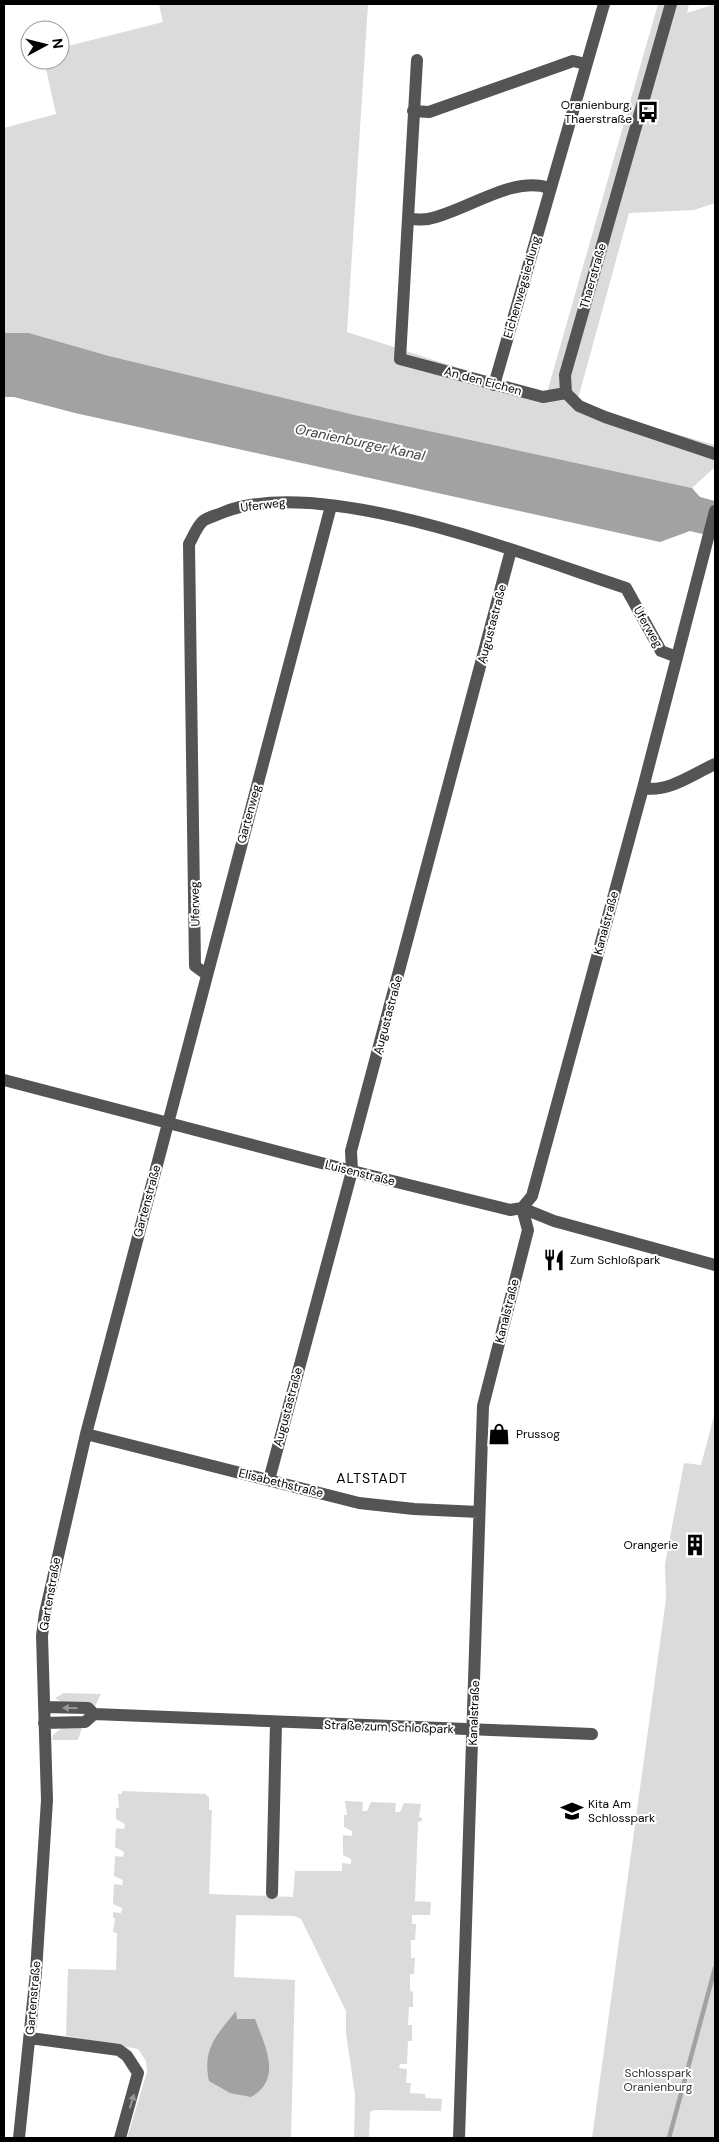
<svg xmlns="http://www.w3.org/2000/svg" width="719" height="2142" viewBox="0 0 719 2142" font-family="'DM Sans',sans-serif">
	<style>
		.green { fill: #dbdbdb }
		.water { fill: #a2a2a2 }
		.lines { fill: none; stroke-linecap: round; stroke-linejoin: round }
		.stream { stroke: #a2a2a2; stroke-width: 4.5 }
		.minor { stroke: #545454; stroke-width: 12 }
		.oneway { fill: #989898 }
		.labels { text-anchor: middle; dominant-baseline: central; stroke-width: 4; stroke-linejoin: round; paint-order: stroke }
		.poi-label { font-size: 12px; fill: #000; stroke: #fff; text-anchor: start }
		.street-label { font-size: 12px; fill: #000; stroke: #fff }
		.park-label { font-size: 12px; fill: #323232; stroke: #fff }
		.water-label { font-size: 14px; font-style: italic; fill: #434343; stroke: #fff }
		.neighbourhood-label { font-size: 14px; letter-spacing: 1px; fill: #000; stroke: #fff }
	</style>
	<rect width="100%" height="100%" fill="#fff"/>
	<path class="green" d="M159,4H368L347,332L546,396L658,4H689L687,13L715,4V203L694,210L629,213L576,406L715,445V467L692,488L355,415L109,356L29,333H4V128L56,114L44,60H60V48L163,22Z
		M715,1412V2138H592L666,1599L665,1564L684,1463L701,1465Z
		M64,1693L101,1694L95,1706L64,1703L55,1698Z
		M63,1727L82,1728L78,1740H52L53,1735Z
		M122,1791L206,1794L207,1796L209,1797V1810H212L209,1894L293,1897L295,1871H342V1863L351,1864V1859L343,1855V1835L352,1836V1831L344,1827V1815H347L345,1801L363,1802L362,1811H367L371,1802L396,1803L395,1812H400L404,1803L421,1804L419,1817L422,1818V1821L418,1822L415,1901L431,1902L430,1915H412V1924H416L415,1940H411V1958H415L414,1974H410V1991L413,1992V2007H409L408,2025H412V2041H408L407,2064H400L399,2068L407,2069L406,2083H411L410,2093L425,2094L426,2098L442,2099L441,2111L374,2110L370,2112L369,2138H354L355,2095L346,2033V2011L301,1919L294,1916L236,1915L234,1977L295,1980L291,2138H127L147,2072L146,2061L138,2049L66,2036L68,1969L116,1970L117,1933L113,1932L115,1918H113V1912L121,1913L122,1908L113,1904L114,1884L122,1885L123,1880L114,1876L115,1856L123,1857L124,1852L115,1847L116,1828L124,1829L125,1824L116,1819V1808H119L118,1794H122Z"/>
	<path class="water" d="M4,333H29L109,356L355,415L692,488L700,497L715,501V537L690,531L660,542L75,413L14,397H4Z
		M236,2011L237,2019H255C265,2046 283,2079 251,2097L230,2093L209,2081C202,2048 217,2035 236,2011Z"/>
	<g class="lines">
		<path class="stream" d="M669,2138L715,1968"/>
		<path class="minor" d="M671,4L565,375L566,393L579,406L605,417L715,454
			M417,60L400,359L543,397L566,393
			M413,111L429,112L573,61L586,64
			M409,219C415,219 422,220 428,219C465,212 512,175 549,188
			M494,385L604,4
			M643,788C668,793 693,774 715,764
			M206,974L195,966L189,544C193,537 197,526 203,521C208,517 218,515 224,512C323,474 527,556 626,588L661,651L677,657
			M4,1080L352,1171L510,1210L522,1208L554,1221L715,1265
			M522,1208L532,1196L643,788L715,511
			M86,1434L359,1503L414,1509L479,1512
			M269,1480L352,1171L351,1151L511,550
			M44,1707L88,1708L94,1714L592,1734
			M44,1723L85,1722L94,1714
			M272,1893L276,1723
			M30,2038L119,2050L127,2056L138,2073L120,2138
			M19,2138L36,1972L47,1800L42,1636L45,1613L86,1434L331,506
			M459,2138L483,1406L528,1230L522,1208"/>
	</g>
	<defs><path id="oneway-solid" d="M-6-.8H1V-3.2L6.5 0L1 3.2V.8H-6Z" transform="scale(1.25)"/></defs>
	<g class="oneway">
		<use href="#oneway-solid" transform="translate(70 1708) rotate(-178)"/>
		<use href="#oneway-solid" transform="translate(132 2101) rotate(-73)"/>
	</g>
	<defs>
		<g id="bus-bare" transform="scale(1.725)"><path d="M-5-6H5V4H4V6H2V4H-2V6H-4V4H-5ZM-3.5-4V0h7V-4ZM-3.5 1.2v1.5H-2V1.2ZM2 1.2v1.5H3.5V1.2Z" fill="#000" stroke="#fff" stroke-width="2.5" paint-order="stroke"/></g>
		<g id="restaurant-bare" transform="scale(1.725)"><path d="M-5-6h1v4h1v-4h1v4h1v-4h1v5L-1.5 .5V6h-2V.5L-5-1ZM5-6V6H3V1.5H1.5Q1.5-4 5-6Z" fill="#000" stroke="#fff" stroke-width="2.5" paint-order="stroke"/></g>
		<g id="shop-bare" transform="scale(1.725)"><path d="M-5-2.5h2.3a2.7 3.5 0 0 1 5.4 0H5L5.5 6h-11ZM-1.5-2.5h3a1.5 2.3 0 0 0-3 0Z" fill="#000" stroke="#fff" stroke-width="2.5" paint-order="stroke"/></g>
		<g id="building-bare" transform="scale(1.725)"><path d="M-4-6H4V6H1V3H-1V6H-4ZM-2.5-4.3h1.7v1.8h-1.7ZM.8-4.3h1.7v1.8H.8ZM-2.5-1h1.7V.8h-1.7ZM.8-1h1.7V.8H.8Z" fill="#000" stroke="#fff" stroke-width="2.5" paint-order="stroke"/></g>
		<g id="school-bare" transform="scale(1.725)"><path d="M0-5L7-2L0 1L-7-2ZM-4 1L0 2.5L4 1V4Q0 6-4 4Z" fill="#000" stroke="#fff" stroke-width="2.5" paint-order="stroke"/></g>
	</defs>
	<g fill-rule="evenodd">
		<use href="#bus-bare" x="648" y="112"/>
		<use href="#restaurant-bare" x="554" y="1260"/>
		<use href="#shop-bare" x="499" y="1434"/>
		<use href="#building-bare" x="695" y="1545"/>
		<use href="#school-bare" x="572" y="1811"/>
	</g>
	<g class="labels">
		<g class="poi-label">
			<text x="632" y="105" text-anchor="end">Oranienburg,<tspan x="632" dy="14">Thaerstraße</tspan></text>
			<text x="570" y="1260">Zum Schloßpark</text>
			<text x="516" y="1434">Prussog</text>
			<text x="678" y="1545" text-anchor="end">Orangerie</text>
			<text x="588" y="1804">Kita Am<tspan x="588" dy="14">Schlosspark</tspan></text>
		</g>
		<g class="street-label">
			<text transform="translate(593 276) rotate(-74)">Thaerstraße</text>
			<text transform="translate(522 287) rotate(-74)">Eichenwegsiedlung</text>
			<text transform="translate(483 381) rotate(15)">An den Eichen</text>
			<text transform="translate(263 505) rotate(-7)">Uferweg</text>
			<text transform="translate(492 624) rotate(-75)">Augustastraße</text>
			<text transform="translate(648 627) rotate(60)">Uferweg</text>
			<text transform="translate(249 814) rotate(-75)">Gartenweg</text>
			<text transform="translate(195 904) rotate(-91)">Uferweg</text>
			<text transform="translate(606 923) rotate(-75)">Kanalstraße</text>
			<text transform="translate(388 1015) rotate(-75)">Augustastraße</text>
			<text transform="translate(360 1173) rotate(14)">Luisenstraße</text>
			<text transform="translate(147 1201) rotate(-75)">Gartenstraße</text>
			<text transform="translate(507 1311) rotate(-76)">Kanalstraße</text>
			<text transform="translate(288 1407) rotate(-75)">Augustastraße</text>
			<text transform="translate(281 1483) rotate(14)">Elisabethstraße</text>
			<text transform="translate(50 1594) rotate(-80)">Gartenstraße</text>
			<text transform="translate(474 1713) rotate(-88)">Kanalstraße</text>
			<text transform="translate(389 1727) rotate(2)">Straße zum Schloßpark</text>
			<text transform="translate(33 1998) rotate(-85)">Gartenstraße</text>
		</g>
		<g class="park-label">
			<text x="658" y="2073">Schlosspark<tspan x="658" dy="14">Oranienburg</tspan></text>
		</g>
		<g class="water-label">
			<text transform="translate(360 442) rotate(12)">Oranienburger Kanal</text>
		</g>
		<g class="neighbourhood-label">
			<text x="372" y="1478">ALTSTADT</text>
		</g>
	</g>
	<rect width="719" height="2142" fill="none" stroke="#000000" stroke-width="10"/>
	<g transform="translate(45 45) rotate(83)"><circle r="24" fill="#ffffff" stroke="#999999"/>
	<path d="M0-4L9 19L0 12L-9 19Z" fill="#000000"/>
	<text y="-8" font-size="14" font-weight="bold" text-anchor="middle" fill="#000000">N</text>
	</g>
</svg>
